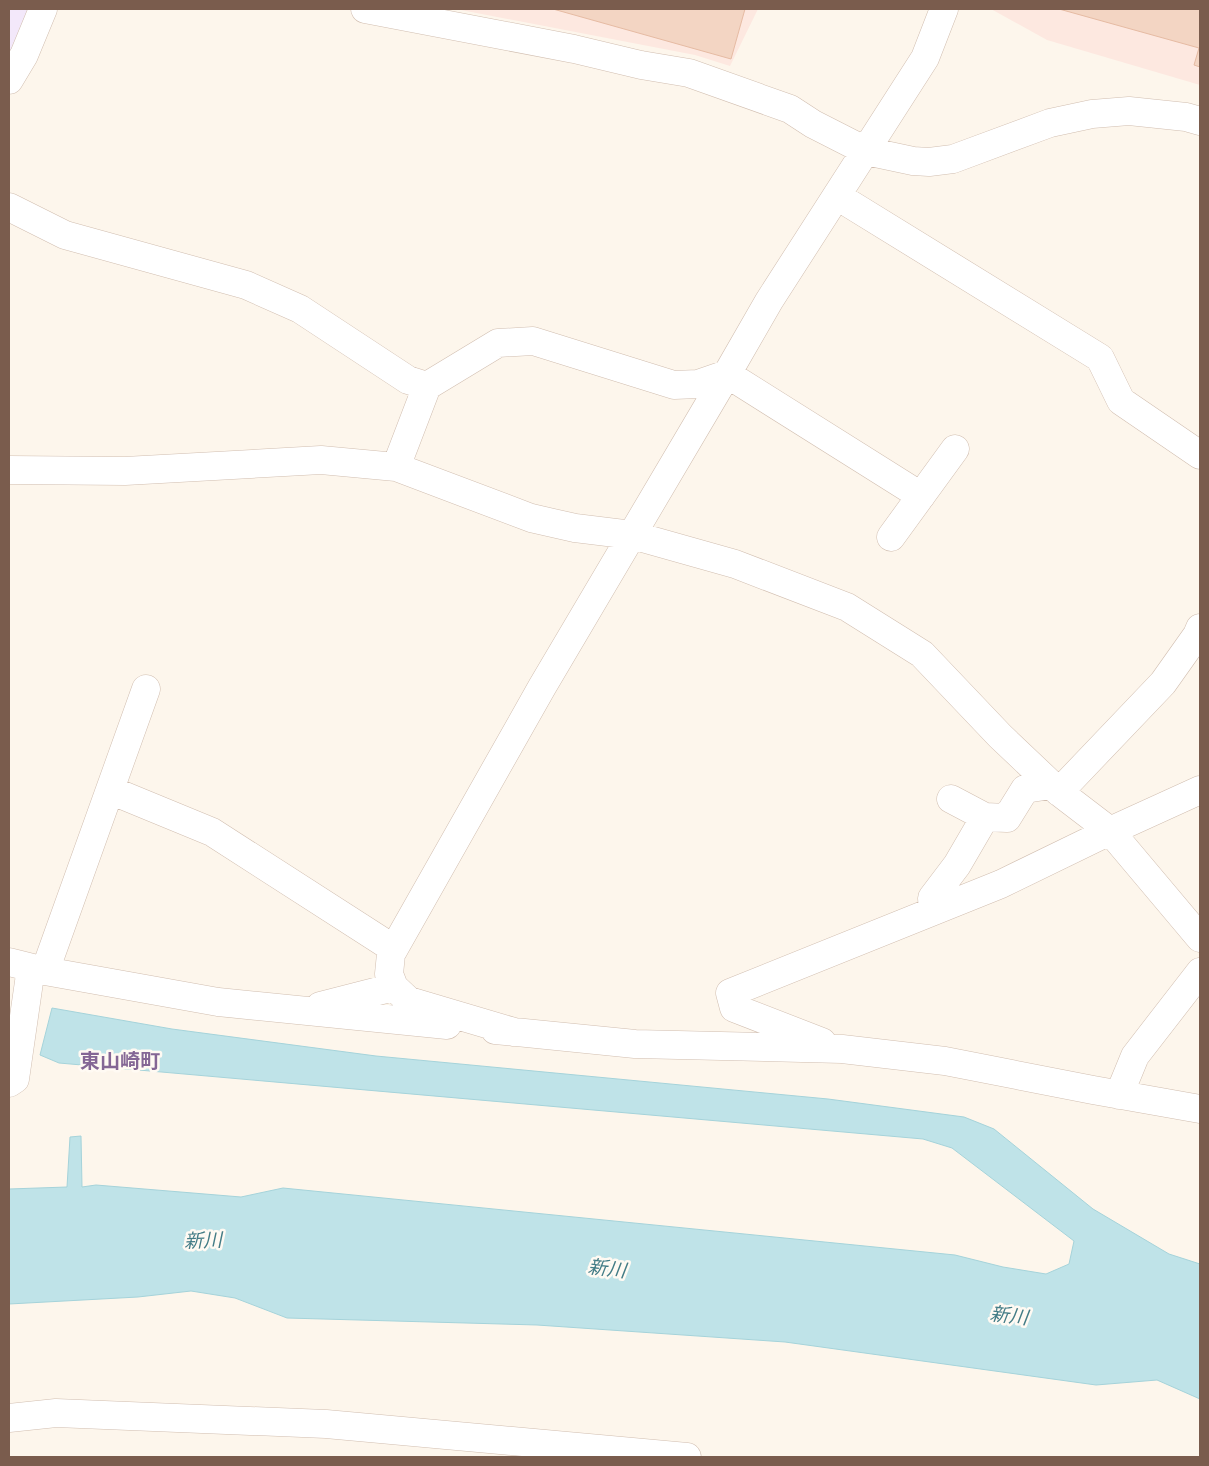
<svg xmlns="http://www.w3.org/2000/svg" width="1209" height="1466" viewBox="0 0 1209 1466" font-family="Raleway,'Noto Sans JP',sans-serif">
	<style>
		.commercial { fill: #fde8e0 }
		.education { fill: #f3e8fa }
		.water { fill: #bfe3e8; stroke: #a5d3da }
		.building { fill: #f3d5c3; stroke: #e6bba3 }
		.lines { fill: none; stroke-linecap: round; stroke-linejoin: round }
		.minor-casing { stroke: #d1beb0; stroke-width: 29 }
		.minor { stroke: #fff; stroke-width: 28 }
		.labels { text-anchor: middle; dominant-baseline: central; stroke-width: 5; stroke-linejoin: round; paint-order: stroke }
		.water-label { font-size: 19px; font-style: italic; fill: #437c86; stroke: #fffaf3 }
		.quarter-label { font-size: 20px; font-weight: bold; fill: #846695; stroke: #fffaf3 }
	</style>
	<rect width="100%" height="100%" fill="#fdf6ec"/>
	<path class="commercial" d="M456,9H758L730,66L695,55Z
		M991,9H1200V85L1047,40Z"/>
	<path class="education" d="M9,9H32L9,60Z"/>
	<path class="water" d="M52,1008L172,1029L376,1056L828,1099L964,1117L994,1129L1093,1209L1169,1254L1200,1264V1399L1157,1380L1096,1385L785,1342L537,1325L287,1318L235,1298L191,1291L138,1297L9,1304V1189L67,1187L70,1137L81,1136L82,1187L96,1185L241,1197L283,1188L955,1255L1003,1267L1046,1274L1069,1264L1074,1241L952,1148L923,1139L59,1063L40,1055Z"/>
	<path class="building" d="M553,9H745L731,59Z
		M1059,9H1200V67L1194,65L1199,48Z"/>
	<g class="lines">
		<g class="minor-casing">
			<path id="minor" d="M365,9L574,49L641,65L689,73L790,109L813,124L866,151L913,161L929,162L953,159L1050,123L1092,114L1129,111L1186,117L1200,121
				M9,80L24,55L43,9
				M837,196L1100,358L1121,401L1200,455
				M9,207L65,235L246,285L300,309L408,380L427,386L498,343L533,341L674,385L698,384L727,374L921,496
				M396,467L531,518L575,528L632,535L735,564L847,607L922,654L1000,736L1059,792
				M9,470L125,471L321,460L396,467L427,386
				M891,537L955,449
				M110,790L212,832L394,949
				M1200,790L1110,831L1200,938
				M951,799L985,817L1007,818L1025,789L1051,785
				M933,911L932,898L957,865L985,817
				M9,962L45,971L218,1002L447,1025
				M45,971L146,689
				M320,1006L394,987
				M495,1030L635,1044L842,1049L945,1061L1093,1090L1200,1109
				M514,1032L409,1001L394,987L389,974L391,954L542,687L727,374L769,301L925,58L944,9
				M822,1042L734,1008L730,993L1001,884L1110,831L1059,792L1163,683L1197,635L1200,628
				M9,1083L15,1079L31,968
				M1119,1095L1135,1056L1200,972
				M9,1418L56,1413L326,1424L687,1457"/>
		</g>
		<use href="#minor" class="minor"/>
	</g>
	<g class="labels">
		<g class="water-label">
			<text transform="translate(203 1240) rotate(-2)">新川</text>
			<text transform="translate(607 1268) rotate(7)">新川</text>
			<text transform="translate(1009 1315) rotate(7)">新川</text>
		</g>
		<g class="quarter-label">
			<text x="120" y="1061">東山崎町</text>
		</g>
	</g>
	<rect width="1209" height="1466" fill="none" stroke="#7a5c4d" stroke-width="20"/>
</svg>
